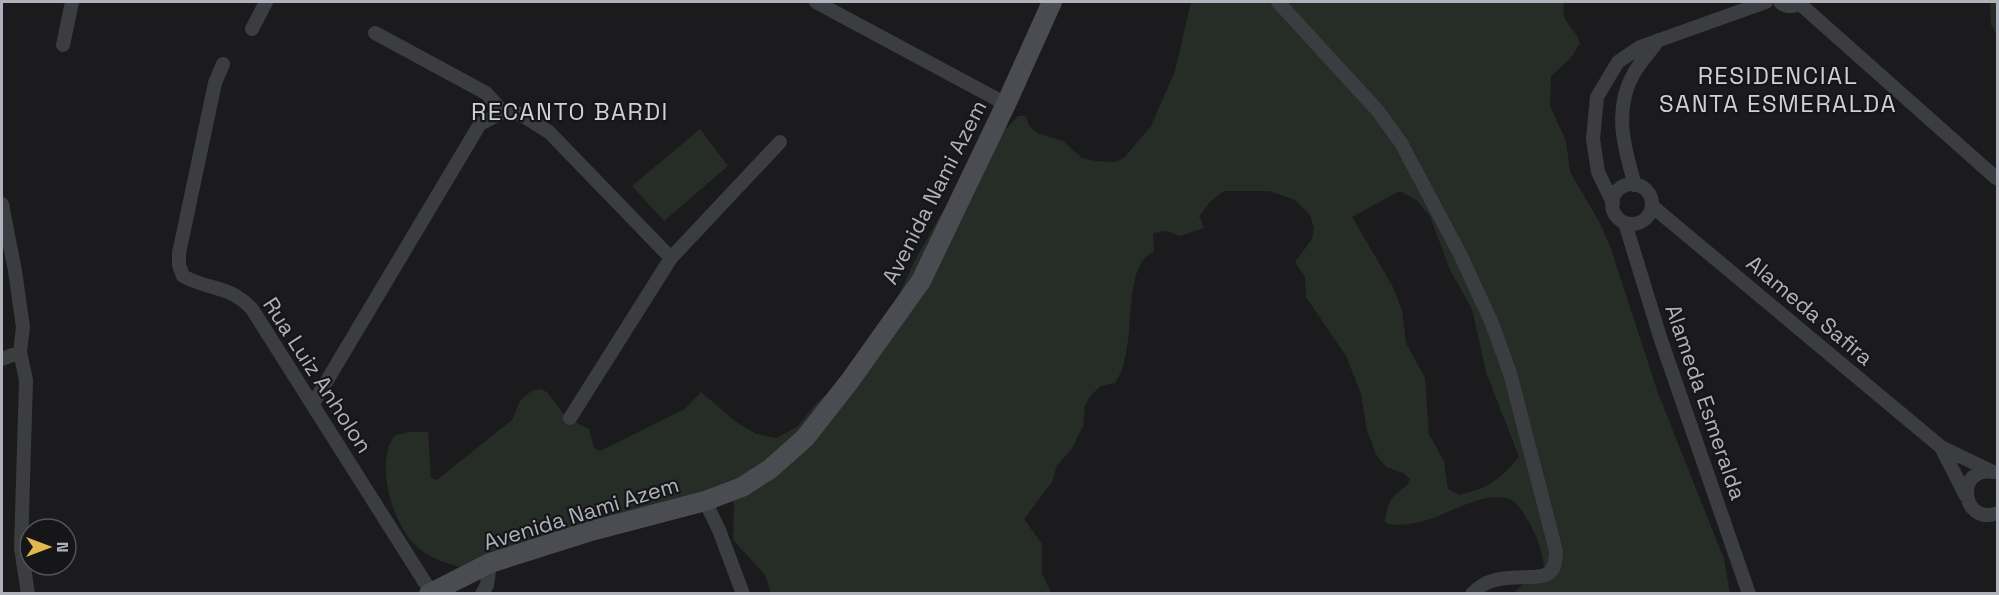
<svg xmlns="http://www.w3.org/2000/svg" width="1999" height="595" viewBox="0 0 1999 595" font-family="'Space Grotesk',sans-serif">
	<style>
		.green { fill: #252d26; fill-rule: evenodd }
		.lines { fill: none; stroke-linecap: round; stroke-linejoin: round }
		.street { stroke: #3c3d41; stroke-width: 14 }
		.secondary { stroke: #4a4c51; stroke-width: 20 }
		.labels { text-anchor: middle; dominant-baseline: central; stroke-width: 4.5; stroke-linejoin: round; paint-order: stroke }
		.street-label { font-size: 22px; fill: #afb2bb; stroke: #161618 }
		.neighbourhood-label { font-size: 24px; letter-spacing: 1.5px; fill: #cfd1d7; stroke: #161618 }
	</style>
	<rect width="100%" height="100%" fill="#1b1b1d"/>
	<path class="green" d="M1191,2H1564C1560,26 1577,27 1580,44L1570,59L1551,76L1550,106L1566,141L1570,172L1600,223L1611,249L1658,393L1724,559L1730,593H1514L1522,585L1543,573L1544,574C1545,558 1537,534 1528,521C1523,512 1517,500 1506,498C1474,492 1440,522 1408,524C1399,525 1392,526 1385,522C1385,513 1389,500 1396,494C1401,489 1407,487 1410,479L1403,473L1386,467L1377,456L1367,431L1361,394L1346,356L1306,297L1305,277L1295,262L1312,239L1314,228L1310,215L1295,200L1269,191H1224L1211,201L1199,216L1204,228L1180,236L1166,231L1153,233L1154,252C1150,254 1145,257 1143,260C1123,289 1137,352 1115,383L1101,386L1090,396L1085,406L1083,426L1073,447L1057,466L1052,482L1024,519L1042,544V573L1051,593H771L765,575L733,540L734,506L729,488L702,492L465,569C447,563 428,558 415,545C392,522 375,464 394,436L408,432H428L431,478L437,480L512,420L520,401L531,391L540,389L547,392L566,417L589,429L594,448L600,451L685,409L701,392L735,421L756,434L777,438L798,426L815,405L850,371L892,309L914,262L940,216L999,136L1018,116H1026L1029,126L1037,133L1063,141L1082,158L1096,161L1115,162L1124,158L1151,126L1175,71ZM1400,191L1416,200L1430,216L1450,270L1472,309L1486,372L1519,457C1499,480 1489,488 1459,495L1448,489L1444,461L1429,434L1425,378L1406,343L1402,310L1392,285L1352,217Z
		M1990,2H1997V34L1991,25Z
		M700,129L728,166L664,221L632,186Z"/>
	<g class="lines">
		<path class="street" d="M816,2L1006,104
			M1278,2L1378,111L1401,143L1459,252L1491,321L1510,373L1556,551C1555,559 1556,568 1549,573C1544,577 1536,577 1530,577C1508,578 1488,576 1472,594
			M1780,2C1786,8 1795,7 1801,2
			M1799,3L1996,178
			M252,29L266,2
			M375,33L486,93L503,112L520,114L549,132L671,258
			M63,45L72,2
			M223,64L215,83L179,253V265L183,276C210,291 228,284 252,309L431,592
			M1612 204a20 20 0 1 1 40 0a20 20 0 1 1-40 0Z
			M1635,185C1624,148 1613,109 1634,73C1641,61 1651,50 1659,40
			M1613,203L1598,172L1593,139L1597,97L1618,62L1640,47L1766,2
			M2,204L15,271L23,327L20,352L26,380L21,548L28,594
			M1652,206L1941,447L1991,471
			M1625,223L1661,340L1749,594
			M2,359L20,352
			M313,404L480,124L503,112
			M570,418L671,258L780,142
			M1941,447L1966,496
			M1994,472C1954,465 1961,527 1998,513
			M705,501L719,530L743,594
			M482,594L487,585L490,563"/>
		<path class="secondary" d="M429,594L490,563L591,531L705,501L742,487L770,469L805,438L849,382L921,281L1006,104L1052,2"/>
	</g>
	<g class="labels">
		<g class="street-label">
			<text transform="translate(934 192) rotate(-63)">Avenida Nami Azem</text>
			<text transform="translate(1810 310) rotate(40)">Alameda Safira</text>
			<text transform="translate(318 375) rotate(57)">Rua Luiz Anholon</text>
			<text transform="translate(1706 402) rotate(71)">Alameda Esmeralda</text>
			<text transform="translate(581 513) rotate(-17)">Avenida Nami Azem</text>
		</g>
		<g class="neighbourhood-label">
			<text x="1778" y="75">RESIDENCIAL<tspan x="1778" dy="28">SANTA ESMERALDA</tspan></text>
			<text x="570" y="111">RECANTO BARDI</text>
		</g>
	</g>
	<rect width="1999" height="595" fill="none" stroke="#afb2bb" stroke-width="6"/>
	<g transform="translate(48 547) rotate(90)"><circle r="28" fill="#161618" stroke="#535459" stroke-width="1.5"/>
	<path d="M0-4.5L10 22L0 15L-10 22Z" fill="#e1b94f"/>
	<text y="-9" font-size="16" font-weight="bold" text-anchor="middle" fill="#afb2bb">N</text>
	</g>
</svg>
